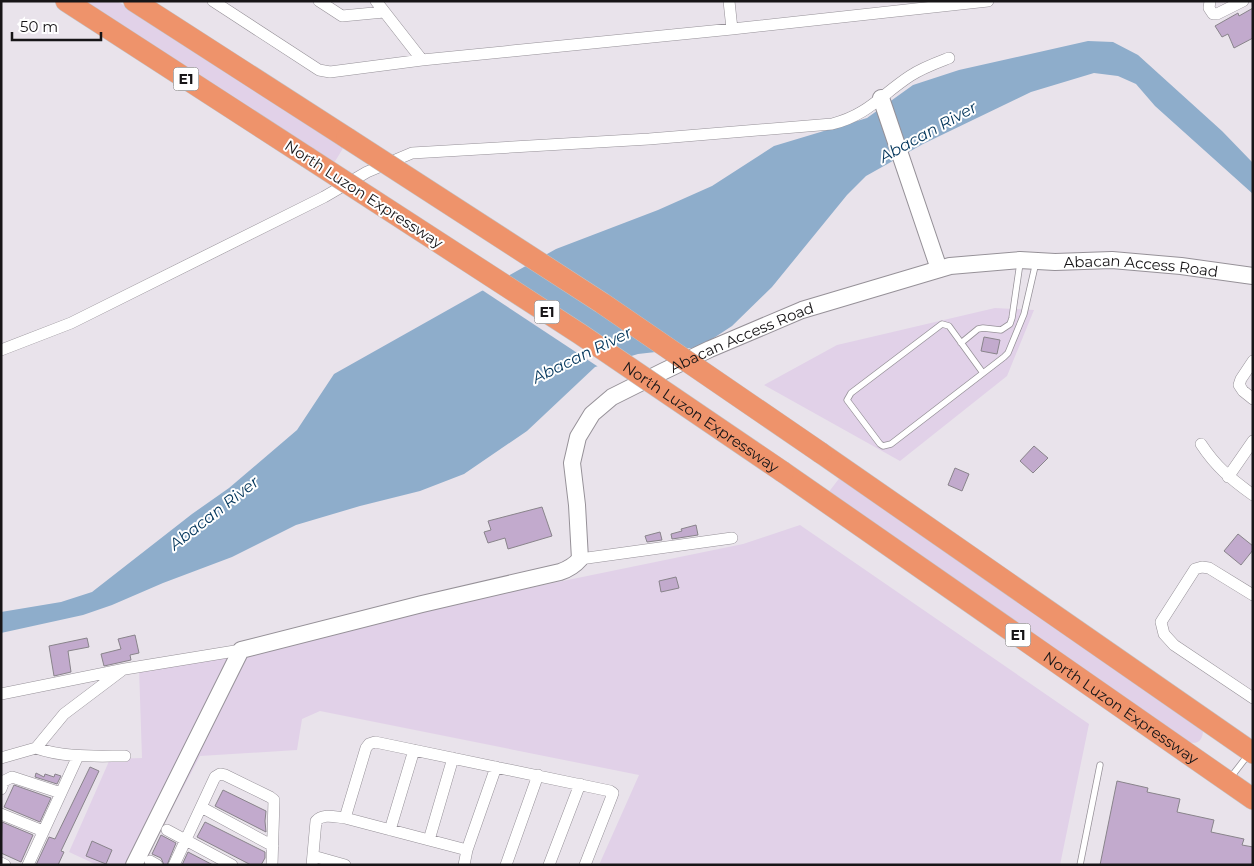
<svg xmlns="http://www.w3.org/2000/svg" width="1254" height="866" viewBox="0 0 1254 866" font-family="Montserrat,sans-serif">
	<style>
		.green { fill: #e1d1e8 }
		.water { fill: #8eadcb }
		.pier { fill: #e9e3eb }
		.building { fill: #c2aacd; stroke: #89848b }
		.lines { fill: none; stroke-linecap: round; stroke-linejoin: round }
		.lane-casing { stroke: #969198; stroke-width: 7 }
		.street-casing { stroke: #969198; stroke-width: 12 }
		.secondary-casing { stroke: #969198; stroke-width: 18 }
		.highway-casing { stroke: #c3c2c3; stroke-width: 22 }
		.lane { stroke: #fff; stroke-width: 5.5 }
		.street { stroke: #fff; stroke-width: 11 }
		.secondary { stroke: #fff; stroke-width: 16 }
		.highway { stroke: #ee936b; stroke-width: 21 }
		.highway-bridge-casing { stroke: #c3c2c3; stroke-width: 22; stroke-linecap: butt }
		.highway-bridge { stroke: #ee936b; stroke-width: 21 }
		.labels { text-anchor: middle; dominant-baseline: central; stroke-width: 4; stroke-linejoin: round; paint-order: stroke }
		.shield { fill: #fff; stroke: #5d5b5d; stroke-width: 1 }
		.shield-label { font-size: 14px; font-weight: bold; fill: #171517 }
		.street-label { font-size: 15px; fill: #171517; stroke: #fff }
		.water-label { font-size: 16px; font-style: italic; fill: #00345a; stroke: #fff }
	</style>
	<rect width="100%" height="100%" fill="#e9e3eb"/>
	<path class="green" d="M77,1H117L345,145L334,163Z
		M995,308L1034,310L1007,376L900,461L764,385L837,345Z
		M841,476L1203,730C1203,740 1198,745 1188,742L828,493Z
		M800,525L1089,724L1060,865H599L639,775L320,711L302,719L297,750L200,756L142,865H97L69,852L110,759L142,758L139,668L743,544Z"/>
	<path class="water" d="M1088,41L1113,42L1138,55L1222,131L1253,163V194L1155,106L1136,84L1118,76L1094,73L1031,92L923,144L866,176L847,195L772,287L732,326L700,347L638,354L595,367L527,431L464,474L420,491L360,506L296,525L232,557L163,583L112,605L83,615L1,633V612L61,602L92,592L192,514L229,488L297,430L334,374L556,249L658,210L712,186L774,146L867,118L913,85L959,70Z"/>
	<path class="pier" d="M502,276L628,359L600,368L479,288Z"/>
	<path class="building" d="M1253,8V38L1234,48L1228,34L1222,37L1215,26L1238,13L1239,16Z
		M984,337L1000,340L997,354L981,351Z
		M1034,446L1048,458L1033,473L1020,461Z
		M955,468L969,474L962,491L948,485Z
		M542,507L552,536L508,549L505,538L488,543L484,532L491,530L488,521Z
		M696,525L698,535L672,539L671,534L682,531L681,529Z
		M660,532L662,540L647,542L645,536Z
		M1238,534L1253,546V550L1241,565L1224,551Z
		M676,577L679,588L661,592L659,581Z
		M135,635L139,653L130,655L131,660L104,666L101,654L121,649L118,639Z
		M87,638L89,647L68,651L71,672L54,676L49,646Z
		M90,767L99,771L61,851L64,852L58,865H36L49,837L55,839Z
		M36,773L44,777L45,774L54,777L55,774L61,776L57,784L35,777Z
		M1117,781L1148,788L1147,792L1180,799L1177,812L1214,820L1211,832L1244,839L1242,845L1253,847V865H1100Z
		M14,785L51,798L40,822L4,807Z
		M223,790L266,811L265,821L266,832L215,806Z
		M2,822L33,835L21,862L1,853Z
		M205,822L265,852V858L261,865H251L197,837Z
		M161,835L176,843L167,865H164L161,858L152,854Z
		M92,841L112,850L106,864L86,856Z
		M188,852L213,865H182Z"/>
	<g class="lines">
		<g class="lane-casing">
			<path id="lane" d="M961,343L978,329L983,328L1001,330L1010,324L1012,318L1020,263
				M983,373L949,326L942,324L851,393L847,400L880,444L883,446L891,444L1004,357L1008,353L1024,314L1036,262
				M1231,777L1248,755
				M1080,865L1100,765"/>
		</g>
		<g class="street-casing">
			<path id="street" d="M213,1L319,70L330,72L422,60L732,29L988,1
				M319,1L342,16L384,12
				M376,1L422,60
				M729,1L732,29
				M1210,1L1209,8L1213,14H1217L1243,1
				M1,350L71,323L324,197L367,172L412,153L649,139L832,124C868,115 881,95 910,76C922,68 936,63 949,58
				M1253,361L1241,379L1239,385L1243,391L1253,399
				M1201,444C1216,467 1231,479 1253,495
				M1228,477L1253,441
				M580,559L732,538
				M1253,595L1209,568L1202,567L1195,569L1161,622L1164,634L1174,645L1253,698
				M1,694L125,669L241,650
				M36,748C65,758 95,756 125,756
				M1,758L36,748L64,714L121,671
				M1,789L4,781L12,777L61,793
				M201,807L273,846
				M1,814L43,831
				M345,818L366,748L369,744L375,742L610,791L613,793L612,796L585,865
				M167,830L232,865
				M390,830L414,750
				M429,840L453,758
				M313,856L345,865
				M150,861L157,865
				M1,863L5,865
				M28,865L78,756
				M174,865L215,777L220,774L225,775L270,797L274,800L272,865
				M312,865L316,821C323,813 335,817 345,818L467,850
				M464,865L467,850L496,767
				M506,865L538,775
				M549,865L580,784"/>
		</g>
		<g class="secondary-casing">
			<g id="secondary">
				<path d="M881,98L939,269"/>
				<path id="s1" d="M134,865L241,650L422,604L560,572C569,569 574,566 580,559L577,505L572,463L578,437L592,414L612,397L664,371L710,349L802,310L950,266L1020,260L1055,262L1112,260L1181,266L1253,276"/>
			</g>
		</g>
		<g class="highway-casing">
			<g id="highway">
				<path d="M66,1L307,157"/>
				<path d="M134,1L347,138"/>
				<path d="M821,453L1253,753"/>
				<path id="s2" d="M783,472L1253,799"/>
			</g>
		</g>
		<use href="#lane" class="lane"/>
		<use href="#street" class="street"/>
		<use href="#secondary" class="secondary"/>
		<use href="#highway" class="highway"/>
		<g class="highway-bridge-casing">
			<g id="highway-bridge">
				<path d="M347,138L602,303L821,453"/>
				<path id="s3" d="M307,157L580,334L783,472"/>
			</g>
		</g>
		<use href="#highway-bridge" class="highway-bridge"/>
	</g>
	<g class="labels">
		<g class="shield">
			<rect x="173.5" y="67.5" width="25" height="23" rx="4"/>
			<rect x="534.5" y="300.5" width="25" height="23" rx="4"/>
			<rect x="1005.5" y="623.5" width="25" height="23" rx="4"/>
		</g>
		<g class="shield-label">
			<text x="186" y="79">E1</text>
			<text x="547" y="312">E1</text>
			<text x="1018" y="635">E1</text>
		</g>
		<g class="street-label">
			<text transform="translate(364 194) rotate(33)">North Luzon Expressway</text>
			<text stroke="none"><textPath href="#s1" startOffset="1324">Abacan Access Road</textPath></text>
			<text stroke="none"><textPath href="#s1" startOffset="912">Abacan Access Road</textPath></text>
			<text stroke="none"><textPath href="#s3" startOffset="472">North Luzon Expressway</textPath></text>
			<text stroke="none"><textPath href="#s2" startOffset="412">North Luzon Expressway</textPath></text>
		</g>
		<g class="water-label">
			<text transform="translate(928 132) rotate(-29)">Abacan River</text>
			<text transform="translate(582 355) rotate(-26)">Abacan River</text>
			<text transform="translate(214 513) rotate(-38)">Abacan River</text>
		</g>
	</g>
	<rect width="1254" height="866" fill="none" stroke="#171517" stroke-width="5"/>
	<path d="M12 32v8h89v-8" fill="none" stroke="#171517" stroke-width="2.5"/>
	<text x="20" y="32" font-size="15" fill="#171517" stroke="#ffffff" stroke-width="4" paint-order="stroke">50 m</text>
</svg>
